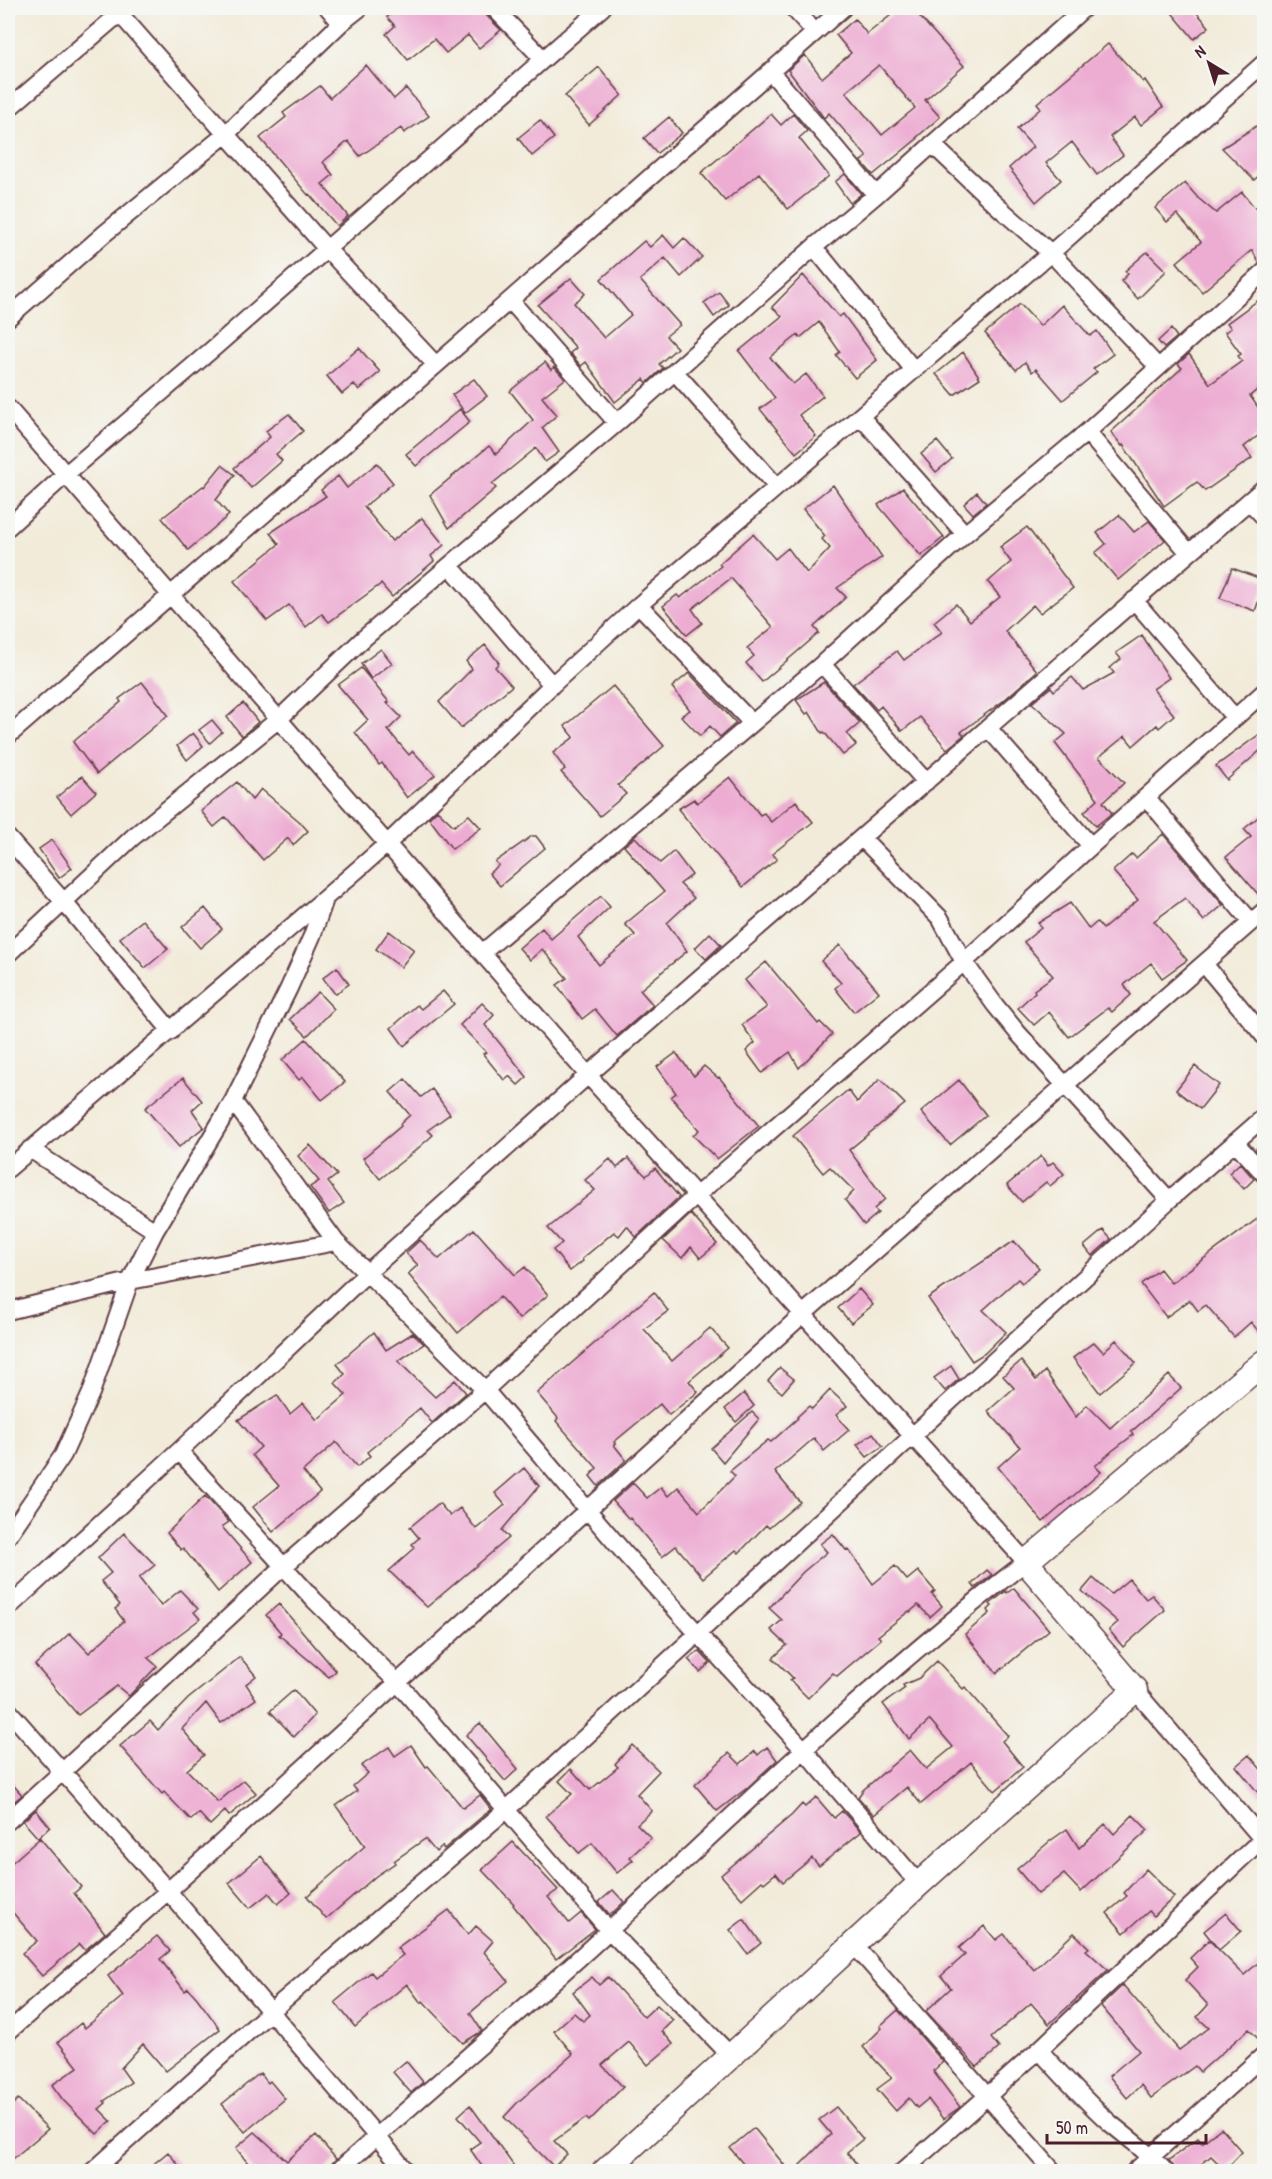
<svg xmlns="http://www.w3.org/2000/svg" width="1272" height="2179" viewBox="0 0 1272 2179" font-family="'Patrick Hand',sans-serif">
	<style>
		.building { fill: #edadd3; fill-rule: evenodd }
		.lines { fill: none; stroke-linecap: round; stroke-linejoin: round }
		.minor-casing { stroke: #633e45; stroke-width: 20 }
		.secondary-casing { stroke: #633e45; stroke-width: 27 }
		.minor { stroke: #fff; stroke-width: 16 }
		.secondary { stroke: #fff; stroke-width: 24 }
	</style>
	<rect width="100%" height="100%" fill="#f6f6f2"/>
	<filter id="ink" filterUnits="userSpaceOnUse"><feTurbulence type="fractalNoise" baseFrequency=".0167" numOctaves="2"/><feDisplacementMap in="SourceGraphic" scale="12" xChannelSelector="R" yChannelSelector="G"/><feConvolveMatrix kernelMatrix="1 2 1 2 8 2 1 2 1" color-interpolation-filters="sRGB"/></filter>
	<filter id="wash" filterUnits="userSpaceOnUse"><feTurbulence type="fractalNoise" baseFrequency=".008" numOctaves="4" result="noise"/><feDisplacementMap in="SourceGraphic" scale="24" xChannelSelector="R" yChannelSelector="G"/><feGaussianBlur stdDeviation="1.35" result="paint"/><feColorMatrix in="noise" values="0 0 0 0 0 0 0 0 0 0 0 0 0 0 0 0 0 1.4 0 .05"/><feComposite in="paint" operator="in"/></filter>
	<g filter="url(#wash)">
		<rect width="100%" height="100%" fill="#f2ebd9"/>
		<g id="blocks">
			<path class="building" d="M398,8H484L486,15L501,30L479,48L468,35L446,53L434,39L408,60L386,34L395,26L387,17Z
				M900,8H930L920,17L964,66L925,100L940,117L916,138L917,139L873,175L861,161L867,157L829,113L824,118L788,70L805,55L822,78L851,53L836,35L855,19L867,34ZM879,65L915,108L882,135L846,92Z
				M1168,8H1193L1209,27L1194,39Z
				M1108,44L1143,82L1145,80L1163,107L1141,125L1135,117L1110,137L1123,155L1097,175L1072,142L1046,163L1061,180L1036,202L1009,168L1033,147L1017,129L1041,108L1037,103Z
				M366,65L394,99L406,88L429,116L404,133L401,128L360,156L348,141L323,162L333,175L322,184L348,216L337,226L309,194L308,195L260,138L286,117L283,113L320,86L330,98Z
				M599,67L622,95L589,125L565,96Z
				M771,114L781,125L793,114L807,131L799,138L829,176L788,209L759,173L725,201L701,173Z
				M669,117L682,133L657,153L644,138Z
				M540,120L554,138L532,156L518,138Z
				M1264,121V171L1254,180L1222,148Z
				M845,174L861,194L850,203L835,182Z
				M1185,183L1198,198L1216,213L1242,192L1264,219V262L1259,263L1252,250L1202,292L1177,262L1201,242L1177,214L1167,222L1155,208Z
				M663,235L674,248L684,238L702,257L681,277L665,258L640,280L680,325L666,336L677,348L659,364L663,368L647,383L644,379L615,402L586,362L581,366L570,353L576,348L538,305L571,278L585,294L574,303L604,338L631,315L601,279L644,241L650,247Z
				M1147,252L1166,271L1138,299L1121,281L1128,274L1125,271Z
				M803,275L839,317L843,314L877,360L855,378L836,355L840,352L819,322L800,338L798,335L770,357L793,384L806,374L823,396L799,415L816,436L796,453L760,409L775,398L739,351L782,316L772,307Z
				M719,292L729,305L714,317L704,303Z
				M1264,296V384L1250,396L1264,416V431L1244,447L1252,458L1205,491L1197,482L1164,506L1123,445L1122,446L1111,432L1182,368L1178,364L1189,354L1210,384L1242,361L1238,356L1241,354L1225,332L1231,328L1227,323Z
				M1020,304L1040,326L1062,305L1090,336L1097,331L1113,354L1093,369L1097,372L1063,400L1036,369L1032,372L1025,362L1016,370L985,333Z
				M1171,329L1177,337L1164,348L1158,341Z
				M359,348L380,372L359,390L354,384L342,394L327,376Z
				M963,352L980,378L954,395L936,374Z
				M545,362L551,370L554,367L565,379L542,397L557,415L542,428L559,452L545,462L536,448L492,484L496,488L449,528L430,495L489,446L496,454L533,420L510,391Z
				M474,379L487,396L465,413L452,395Z
				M460,409L470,422L416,466L406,454Z
				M289,414L303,431L276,454L282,461L251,488L234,468L270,437L266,431Z
				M937,441L952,459L936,472L921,454Z
				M377,463L393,483L364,507L392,541L422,518L444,545L431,556L434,561L392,597L381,584L329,622L322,614L306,627L289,605L267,621L234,581L279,544L270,533L326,496L321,490L338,476L347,488Z
				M222,465L235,475L216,500L229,515L188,550L162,518L203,486L204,487Z
				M833,485L882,557L837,588L846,597L814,627L819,633L762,682L746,663L754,656L747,648L773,627L731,578L692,609L702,623L687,635L663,606L677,595L680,598L721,566L719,564L753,534L775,559L788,548L807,573L830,548L822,539L825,536L803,509Z
				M903,488L944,537L921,556L878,505Z
				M977,492L986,503L973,514L964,504Z
				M1119,515L1134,532L1149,521L1165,540L1118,580L1095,553L1106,544L1097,533Z
				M1027,527L1073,588L1040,613L1033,605L1005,631L1037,671L1003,701L961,732L964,735L947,749L920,717L902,731L881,706L877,710L853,684L897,651L904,660L942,632L934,622L956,604L970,621L1000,597L988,582L1011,562L1000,547Z
				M1232,568L1264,580V586L1255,611L1220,598Z
				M1142,635L1169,678L1153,689L1174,715L1159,728L1157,725L1133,746L1125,736L1099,757L1124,783L1103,802L1112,813L1096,826L1084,812L1098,799L1055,743L1066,734L1032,703L1051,687L1054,691L1072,677L1083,690L1114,673L1110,668L1121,659L1116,653Z
				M485,645L499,663L495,667L512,686L461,728L439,702L472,669L466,661Z
				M381,649L392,663L371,679L361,664Z
				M361,668L389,702L387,703L401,717L388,730L409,755L413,751L435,775L407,798L382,763L379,765L355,732L368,720L338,685Z
				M689,673L736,723L720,737L710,726L700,736L681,716L690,710L672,687Z
				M142,682L168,715L97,774L73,742L121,702L119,699Z
				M824,682L860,723L847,734L856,745L843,755L824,732L822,733L809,712L806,714L796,700Z
				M613,686L664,746L618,785L626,794L600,816L561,772L565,769L553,753L574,737L565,726Z
				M243,703L258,722L242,736L227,717Z
				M212,720L222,732L210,743L199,730Z
				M1264,731V747L1227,780L1216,766Z
				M193,733L203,746L187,760L177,746Z
				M82,776L96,792L71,814L57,797Z
				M730,777L760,815L764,813L771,822L796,801L813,822L772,854L777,859L743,887L678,809L694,799L697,803Z
				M237,782L252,800L261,789L299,821L308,831L293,845L288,838L263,860L226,817L214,827L201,811Z
				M437,810L454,826L469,815L481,828L452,849L429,818Z
				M1264,812V901L1226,857L1251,837L1244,829Z
				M1163,834L1223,905L1204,921L1185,898L1154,921L1187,960L1162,978L1151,963L1124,985L1131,995L1112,1012L1108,1008L1069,1037L1049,1012L1034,1025L1018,1008L1035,992L1034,990L1053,976L1024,942L1041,928L1038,923L1070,903L1089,929L1097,922L1103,929L1138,900L1113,871L1132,854L1136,858Z
				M532,836H536L545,848L500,886L489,873L499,865L495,862Z
				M635,837L660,863L674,851L692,875L680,884L694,898L667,923L687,951L640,990L653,1005L617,1036L595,1009L582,1019L557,985L567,978L542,949L530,960L519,948L542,928L551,939L601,896L610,907L578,937L599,965L635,935L625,924L664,892L624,846Z
				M52,840L72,868L59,878L39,849Z
				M205,908L222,929L200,948L182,927Z
				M143,920L168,949L145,968L120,938Z
				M389,931L414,950L401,967L376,949Z
				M710,933L721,945L706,959L695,948Z
				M840,945L879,992L854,1012L835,988L841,983L821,961Z
				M766,962L818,1024L820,1022L832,1034L799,1068L790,1052L762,1073L746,1051L755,1043L742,1025L767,1007L745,980Z
				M337,967L349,984L335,994L323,978Z
				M443,991L454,1004L404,1046L391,1028L417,1005L421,1009Z
				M318,992L334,1009L307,1036L290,1019Z
				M482,1003L494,1015L485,1025L527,1077L518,1085L509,1076L504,1080L483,1054L486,1052L460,1025Z
				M306,1039L345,1082L322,1100L303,1077L299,1080L282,1060Z
				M676,1053L694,1076L704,1066L718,1078L719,1077L759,1126L717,1159L693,1135L699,1130L671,1097L676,1093L657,1067Z
				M1195,1066L1219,1085L1200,1109L1176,1090Z
				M183,1078L202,1101L192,1110L204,1127L179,1147L145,1108Z
				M405,1079L421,1097L432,1089L450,1114L428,1130L433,1135L416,1150L380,1179L363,1158L401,1126L400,1124L410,1115L390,1092Z
				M880,1079L905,1104L849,1150L885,1199L874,1209L878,1213L864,1225L845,1200L854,1191L830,1167L823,1173L793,1136L848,1090L857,1102Z
				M959,1080L986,1115L950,1145L921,1112Z
				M1264,1141V1159L1256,1149Z
				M310,1145L337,1175L328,1182L344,1203L329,1213L310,1187L319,1181L298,1156Z
				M1041,1156L1048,1166L1053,1162L1064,1174L1050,1186L1046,1182L1022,1202L1007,1185Z
				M628,1158L646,1176L655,1168L679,1197L636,1237L627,1226L619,1236L614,1232L582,1259L583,1261L570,1271L553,1250L562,1243L548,1228L595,1190L585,1180L610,1159L617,1168Z
				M1240,1163L1254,1179L1244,1189L1229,1173Z
				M691,1214L717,1244L700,1258L691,1247L682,1258L663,1240Z
				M1264,1214V1338L1251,1322L1234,1337L1206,1305L1198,1311L1190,1300L1166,1317L1141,1284L1160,1269L1171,1283Z
				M474,1229L515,1275L525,1267L548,1295L519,1319L500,1297L458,1333L408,1274L418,1265L406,1253L420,1240L439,1259Z
				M1103,1230L1111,1239L1092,1256L1084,1246Z
				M1014,1241L1039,1268L1022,1283L1018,1279L983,1310L1006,1332L985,1353L972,1361L928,1298Z
				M859,1289L873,1305L851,1323L838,1308Z
				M654,1292L668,1311L644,1329L672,1361L710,1328L728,1348L689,1381L698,1392L669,1415L660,1404L614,1442L616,1444L614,1445L626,1460L598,1486L590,1476L597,1468L556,1421L558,1418L537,1393Z
				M374,1332L386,1350L413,1333L424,1344L398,1361L435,1397L455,1380L466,1393L432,1423L420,1408L367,1452L370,1456L357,1467L336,1442L303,1471L320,1492L273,1532L253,1507L279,1486L252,1455L261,1447L238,1420L277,1395L290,1414L303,1403L317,1420L346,1395L335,1383L345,1374L337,1364Z
				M1116,1340L1136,1363L1100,1393L1073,1358L1094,1342L1103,1352Z
				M1021,1361L1036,1380L1045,1371L1076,1417L1087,1405L1110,1428L1169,1375L1181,1388L1131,1432L1133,1435L1112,1451L1095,1466L1101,1472L1043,1522L998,1467L1020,1447L988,1411L1014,1388L1003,1376Z
				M951,1366L959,1379L945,1391L934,1378Z
				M780,1368L794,1379L782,1393L768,1381Z
				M830,1390L847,1406L836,1415L849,1430L824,1451L814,1438L775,1472L800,1502L769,1528L766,1525L739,1553L736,1550L703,1578L676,1546L662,1557L630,1518L629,1519L613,1501L633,1483L647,1498L661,1487L668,1496L678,1487L699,1512L735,1476L730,1471L768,1440L771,1442L798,1418L797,1417L809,1406L812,1409Z
				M744,1393L754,1406L736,1422L725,1409Z
				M752,1412L759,1419L723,1462L711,1448Z
				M873,1433L883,1446L867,1457L857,1445Z
				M524,1468L539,1486L502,1530L509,1538L427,1607L389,1571L415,1548L412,1544L419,1538L410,1527L439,1503L450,1516L460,1508L476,1529L505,1505L495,1493Z
				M205,1496L229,1522L222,1527L252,1562L218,1592L183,1548L181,1550L167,1533Z
				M124,1533L155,1565L139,1578L161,1606L180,1590L198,1609L194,1612L200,1619L148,1658L157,1666L129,1696L117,1686L78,1715L35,1665L70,1633L89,1653L124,1621L115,1609L120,1605L101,1581L111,1573L98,1558Z
				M833,1534L846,1550L848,1549L873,1584L895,1566L907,1580L918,1571L935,1591L932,1594L942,1606L930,1617L918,1605L910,1612L909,1611L878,1636L881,1639L837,1676L833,1673L808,1698L790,1680L793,1678L773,1658L787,1645L771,1630L782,1620L769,1608L803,1572L827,1552L820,1544Z
				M987,1570L992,1575L975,1588L972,1584Z
				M1093,1578L1111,1594L1129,1579L1146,1599L1152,1595L1165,1610L1123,1647L1109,1630L1118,1622L1082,1591Z
				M1014,1588L1049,1630L997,1673L965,1634L990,1613L988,1610L992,1606L990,1604L1006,1591L1007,1593Z
				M279,1604L336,1671L329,1677L279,1635L281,1633L266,1615Z
				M699,1651L710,1663L700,1672L688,1659Z
				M240,1657L256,1676L246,1684L256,1699L221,1723L206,1703L182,1729L204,1755L187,1770L218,1802L244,1780L256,1793L229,1816L225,1811L210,1825L199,1813L191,1820L164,1792L162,1794L120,1746L150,1721L158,1730L188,1699Z
				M937,1661L963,1689L965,1687L1008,1736L1002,1741L1023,1767L995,1791L971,1762L921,1804L907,1787L874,1815L858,1797L863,1790L910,1750L926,1769L953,1747L930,1720L909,1739L883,1704L905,1688L903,1685L919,1678Z
				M294,1690L315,1715L294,1737L270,1711Z
				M480,1723L518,1769L505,1781L466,1735Z
				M411,1745L426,1767L428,1766L463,1808L480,1795L491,1809L444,1849L442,1846L436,1852L425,1839L394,1861L395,1863L376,1876L326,1919L307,1896L365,1846L336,1806L357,1791L353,1786L368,1773L361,1766L389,1747L395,1756Z
				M632,1745L659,1771L637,1794L652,1811L637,1824L651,1838L630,1857L633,1860L617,1873L592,1843L579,1853L546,1816L572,1794L559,1781L571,1769L590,1790L618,1767L615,1764Z
				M767,1747L777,1760L747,1788L717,1811L695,1785L729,1753L740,1764L755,1751L758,1755Z
				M1249,1755L1264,1773V1800L1236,1766Z
				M8,1779L22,1795L9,1806L8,1804Z
				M816,1797L834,1818L842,1811L861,1832L819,1866L812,1858L783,1882L776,1873L764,1883L762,1881L742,1899L721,1875L792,1815L802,1804L805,1807Z
				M36,1810L50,1827L38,1838L23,1821Z
				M1133,1815L1148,1830L1081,1892L1064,1874L1038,1894L1017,1869L1050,1841L1067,1829L1079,1848L1105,1824L1114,1834Z
				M40,1838L81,1887L74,1893L105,1933L85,1950L80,1944L42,1976L22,1953L37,1941L8,1907V1866Z
				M513,1842L558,1890L548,1897L569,1923L581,1913L595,1929L556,1959L513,1905L514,1904L482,1870Z
				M261,1856L291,1893L278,1904L269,1893L250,1908L229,1883Z
				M1146,1869L1174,1897L1154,1916L1149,1911L1124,1933L1107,1913L1127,1896L1124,1893Z
				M613,1890L624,1902L610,1915L599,1902Z
				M449,1910L468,1935L476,1926L493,1941L484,1952L508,1981L470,2013L482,2031L463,2043L423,2001L421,2003L407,1984L355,2027L335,2002L371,1972L375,1977L403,1955L397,1948Z
				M1226,1913L1241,1931L1219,1950L1204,1931Z
				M744,1919L761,1943L748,1954L730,1930Z
				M984,1926L996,1940L1004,1934L1034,1970L1074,1933L1089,1948L1086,1950L1108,1970L1049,2024L1031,2003L991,2038L999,2048L977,2067L926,2011L951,1988L941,1976L965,1955L959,1948Z
				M157,1936L170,1951L160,1959L185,1991L188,1988L197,1998L220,2029L166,2071L143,2044L121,2068L131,2082L104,2101L106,2103L99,2109L111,2121L97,2134L63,2100L52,2085L78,2067L58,2042L81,2023L85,2028L123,1996L108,1976Z
				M1209,1940L1244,1975L1264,1958V2045L1249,2029L1200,2072L1195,2066L1151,2098L1141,2085L1127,2098L1109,2076L1139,2051L1101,2006L1123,1985L1179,2050L1209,2028L1197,2017L1208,2005L1185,1980L1198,1967L1190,1958Z
				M592,1977L599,1985L608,1977L644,2017L657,2005L673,2020L662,2031L673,2044L648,2065L629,2042L602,2065L623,2087L589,2121L586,2118L554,2141L567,2154L554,2167L504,2117L518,2102L573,2054L554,2031L574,2013L583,2021L590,2015L573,1992Z
				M898,2010L943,2062L933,2071L960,2107L943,2119L928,2099L917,2108L909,2098L896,2111L877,2089L892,2078L863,2047L882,2028L880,2026Z
				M406,2061L423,2082L411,2093L393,2072Z
				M260,2073L268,2083L270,2081L285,2099L245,2132L222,2104Z
				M18,2099L48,2129L8,2163V2109Z
				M470,2105L491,2134L518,2172H486L470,2149L480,2142L458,2116Z
				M836,2107L863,2139L847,2152L863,2172H793L831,2134L819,2120Z
				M754,2128L790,2172H750L730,2148Z
				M1221,2128L1242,2152L1225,2170L1211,2156L1192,2172H1176L1169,2160L1198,2138L1202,2143Z
				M255,2132L287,2161L316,2135L336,2159L324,2172H255L236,2148Z
				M168,2152L184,2172H144Z"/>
		</g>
	</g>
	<g filter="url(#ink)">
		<use href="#blocks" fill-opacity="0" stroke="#633e45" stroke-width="1.5"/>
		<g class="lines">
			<g class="minor-casing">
				<path id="minor" d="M328,8L341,23
					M494,8L542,58
					M793,8L815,32
					M120,14L326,248L436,365
					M770,71L876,195
					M8,109L126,8
					M932,144L995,204L1051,253L1158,367
					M814,247L914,370
					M510,300L617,423
					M8,318L104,234L226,134L341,23L360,8
					M675,372L777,487
					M8,408L588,1075L1026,1562C880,1673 748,1802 614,1926C524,2010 429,2089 337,2172
					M861,417L965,534
					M1087,432L1189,553
					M1249,501L1264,517
					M8,527L66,474L215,347L602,8
					M450,566L552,685
					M1134,600L1235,718
					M639,605L752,723
					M822,664L926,782
					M988,728L1091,846
					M8,736L436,365L843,8
					M1147,798L1251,922
					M8,838L63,901L171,1031
					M862,838L940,918L964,962L995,1005L1017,1032L1169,1200
					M482,953L822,664L965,534L1087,432L1264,272
					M8,954L133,837L279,719L363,639L617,423L814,247L876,195L1084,8
					M1205,965L1264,1036
					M233,1101L336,1242
					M1235,1142L1264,1174
					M30,1149L155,1231
					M8,1169L325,898L387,844L552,685L639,605L1051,253L1264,63
					M8,1311L130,1281L336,1242L485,1390L626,1555L804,1750L919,1884
					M179,1451L314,1600L398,1683L609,1930L731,2056
					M8,1536L63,1455L91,1393L130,1281L155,1231L233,1101L289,988L312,936L325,899
					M8,1608L179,1451L367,1273L588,1075L1264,488
					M1135,1690L1264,1841
					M8,1710L168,1891L407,2172
					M8,1821L62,1772L283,1567L485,1390L697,1195L964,962L1091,846L1264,692
					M854,1945L1054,2172
					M8,2032L168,1891L803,1314L1264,911
					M1039,2050C1062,2075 1084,2100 1110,2123C1129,2139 1149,2153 1166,2172
					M92,2172L270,2012L506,1810L1169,1200L1264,1117
					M902,2172L1039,2050L1262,1839
					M1134,2172L1264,2055"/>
			</g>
			<g class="secondary-casing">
				<path id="secondary" d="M604,2172L919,1884L1135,1690L1026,1562L1264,1362"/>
			</g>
			<use href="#minor" class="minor"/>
			<use href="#secondary" class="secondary"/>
		</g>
	</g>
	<rect width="1272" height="2179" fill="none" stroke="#f6f6f2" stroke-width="30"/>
	<g transform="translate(1209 63) rotate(322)" stroke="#f6f6f2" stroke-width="4.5" paint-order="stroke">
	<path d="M0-4.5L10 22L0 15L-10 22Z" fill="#4a1f2b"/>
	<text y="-9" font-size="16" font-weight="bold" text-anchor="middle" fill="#4a1f2b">N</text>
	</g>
	<path d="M1047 2134v9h159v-9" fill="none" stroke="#4a1f2b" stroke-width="3"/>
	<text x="1056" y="2134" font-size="18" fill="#4a1f2b" stroke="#f6f6f2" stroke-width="4.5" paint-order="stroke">50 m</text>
</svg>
